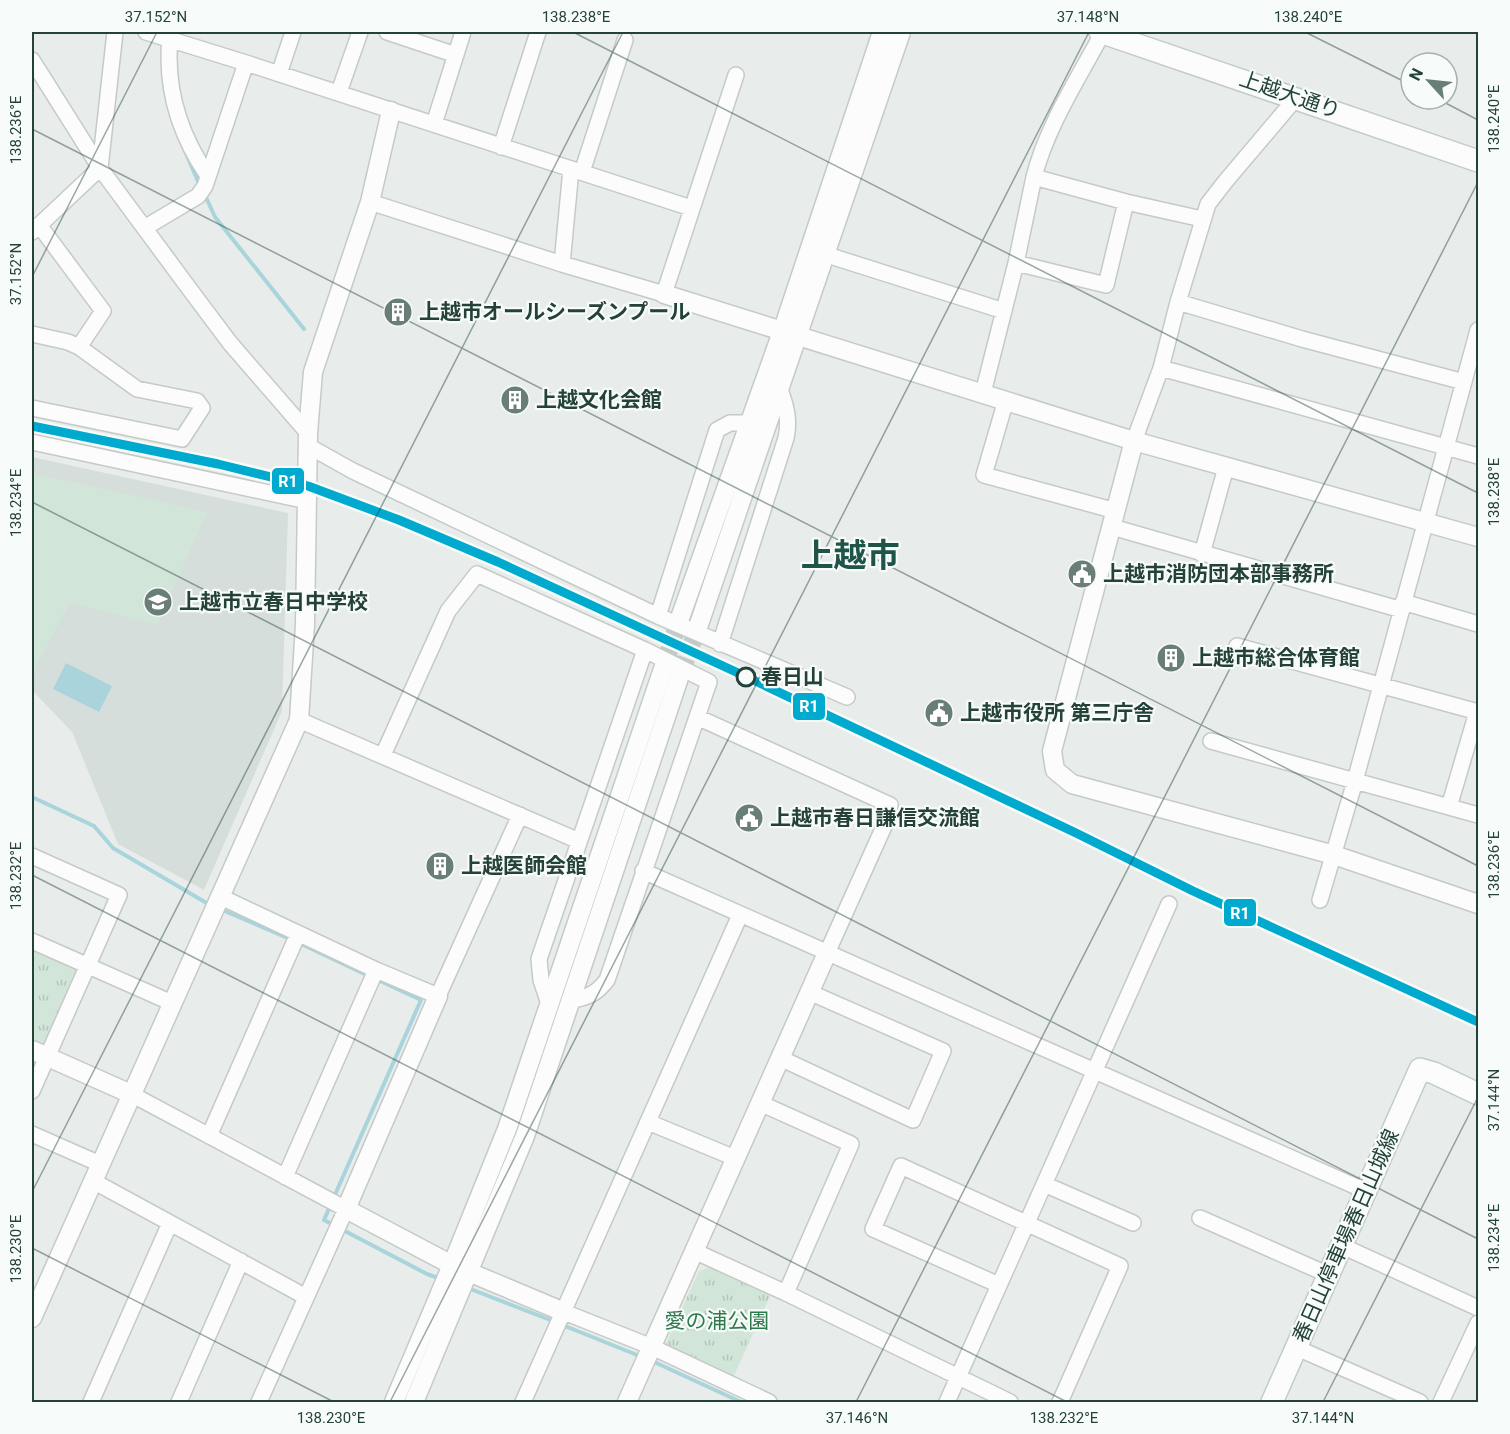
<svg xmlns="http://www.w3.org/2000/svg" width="1510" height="1434" viewBox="0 0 1510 1434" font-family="Roboto,'Noto Sans JP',sans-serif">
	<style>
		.built { fill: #d6dedb }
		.grass { fill: #d1e6d8 }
		.park { fill: url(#park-tufts) }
		.water { fill: #a9d4db }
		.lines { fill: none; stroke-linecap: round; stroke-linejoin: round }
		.stream { stroke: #a9d4db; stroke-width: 4 }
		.tertiary-tunnel { stroke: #c1cbc8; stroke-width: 18; stroke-dasharray: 18 9; stroke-linecap: butt }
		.minor-casing { stroke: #c5cac8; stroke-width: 18 }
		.tertiary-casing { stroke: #c5cac8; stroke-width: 21 }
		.secondary-casing { stroke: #c3cbc8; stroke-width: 24 }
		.minor { stroke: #fcfcfc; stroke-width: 15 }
		.tertiary { stroke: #fcfcfc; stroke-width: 18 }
		.secondary { stroke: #fcfcfc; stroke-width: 21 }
		.rail-1-casing { stroke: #f7fbf9; stroke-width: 14 }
		.rail-1 { stroke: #00a9ce; stroke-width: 9 }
		.ticks { fill: none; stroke: #24423a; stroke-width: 1.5; stroke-opacity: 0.45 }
		.stop-dot { fill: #f7fbf9; stroke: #24423a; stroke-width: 3 }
		.labels { text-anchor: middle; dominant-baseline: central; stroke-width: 4.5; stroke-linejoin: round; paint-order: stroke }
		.street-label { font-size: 21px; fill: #24423a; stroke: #f7fbf9 }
		.poi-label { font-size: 21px; font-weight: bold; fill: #24423a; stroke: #f7fbf9; text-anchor: start }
		.stop-label { font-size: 21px; font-weight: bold; fill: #24423a; stroke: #f7fbf9; text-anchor: start }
		.park-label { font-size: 21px; fill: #2d7a4b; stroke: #f7fbf9 }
		.town-label { font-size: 33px; font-weight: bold; fill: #1f5548; stroke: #f7fbf9 }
		.line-badge { stroke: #f7fbf9; stroke-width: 2 }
		.badge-label { font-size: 16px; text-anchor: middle; font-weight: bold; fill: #fff }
		.neatline { fill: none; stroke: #24423a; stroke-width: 2 }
		.ticks-label { font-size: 15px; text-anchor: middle; fill: #24423a }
	</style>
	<defs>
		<pattern id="park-tufts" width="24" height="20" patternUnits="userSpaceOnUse" patternTransform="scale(1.5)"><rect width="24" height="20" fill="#d1e6d8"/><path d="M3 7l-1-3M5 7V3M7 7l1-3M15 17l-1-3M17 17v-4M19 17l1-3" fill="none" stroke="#b3c6ba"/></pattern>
	</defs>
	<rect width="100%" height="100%" fill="#e8edeb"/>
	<path class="built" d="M32,457L288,513L282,711L204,890L118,844L72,732L32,690Z"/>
	<path class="grass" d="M32,473L207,512L157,625L70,603L33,671L32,669Z"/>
	<path class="park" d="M32,948L78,969L43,1050L32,1045Z
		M710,1267L771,1294L732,1380L664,1348L699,1271Z"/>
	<path class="water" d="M66,663L112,686L99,712L53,689Z"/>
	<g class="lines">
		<path class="stream" d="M183,146L200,186
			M205,195L215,217L304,329
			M32,797L94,826L113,848L210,905
			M220,909L290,939
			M297,942L369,976
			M334,1197L421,1000L376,979
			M331,1204L324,1220L334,1225
			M341,1229L427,1274L441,1279
			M468,1288L553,1321
			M560,1324L642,1357
			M652,1361L741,1402"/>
		<path class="tertiary-tunnel" d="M664,666L680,618
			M680,675L698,627"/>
		<g class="minor-casing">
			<path id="minor" d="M146,32L246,63
				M387,32L456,55
				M170,38C165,88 180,135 208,176
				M32,60L100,168L191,291L230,343L308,433
				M279,74L293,32
				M339,92L360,32
				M434,124L463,32
				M501,147L538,32
				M582,172L625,40
				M1034,177C1047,126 1078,79 1103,32
				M370,202L562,264L664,294L736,75
				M146,227L198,196L205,186L246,63L691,208
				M32,232L100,168L115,32
				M824,254L1004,311
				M1016,263L1106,285L1126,202
				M562,264L571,169
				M1178,302L1302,339L1464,382
				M32,334L68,342L79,347
				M1161,368L1478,456
				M983,393L1016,263L1034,177L1126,202L1202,219
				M1006,400L984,475L1116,511
				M32,408L182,439L202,408L197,401L137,389L79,347L103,311L39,225
				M1134,441L1161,368L1178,302L1208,204L1225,182L1296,98
				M32,442L307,501
				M310,447L353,471L658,616L847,697
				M1112,527L1402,610
				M1202,554L1226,467
				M1403,602L1478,624
				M658,616L717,430L730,423H749
				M720,644L786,438C790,420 786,405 779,387
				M1237,646L1478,712
				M697,717L890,805L886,822L827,953
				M299,720L579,841
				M1211,741L1478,815
				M383,755L448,611L477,574L645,650L709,682L607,980C597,993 589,997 573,1000
				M1449,807L1477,712
				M32,856L119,895L32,1091
				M643,871L1366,1191
				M221,897L376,970L438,996L520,815
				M1320,900L1355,781L1478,330
				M32,941L172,1003
				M549,1004L541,980L539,959L645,650
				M780,1058L913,1120L943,1051L809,992
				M131,1094L346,1209L259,1402
				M760,1103L851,1144L786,1293
				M648,1122L735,1158
				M32,1134L100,1164
				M209,1136L298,934
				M285,1177L376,970
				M93,1181L306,1297
				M1044,1184L1133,1223
				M1200,1218L1329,1275
				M1342,1246L1478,1308
				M694,1251L786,1293L1010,1402
				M999,1285L873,1229L901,1166L1120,1266L1060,1402
				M564,1312L652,1347L769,1402
				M1297,1348L1420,1402
				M91,1402L170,1223
				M179,1402L241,1261
				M523,1402L740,915
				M947,1402L1169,904
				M1441,1402L1478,1323"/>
		</g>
		<g class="tertiary-casing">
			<path id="tertiary" d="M664,294L1134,441L1478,537
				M1134,441L1052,751L1055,770L1072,784L1334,855L1478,904
				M680,618L782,332L882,32
				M698,627L901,32
				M438,996L346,1209L452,1265L564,1312
				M32,1050L131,1094
				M32,1318L299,720L305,625L308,433L313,372L370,202L391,111
				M394,1402L452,1265L507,1129L664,666
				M414,1402L525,1136L680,675
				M627,1402L827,953"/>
		</g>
		<g class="secondary-casing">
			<path id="secondary" d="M1100,32L1478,161
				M1272,1402L1420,1069L1434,1073L1478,1094"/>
		</g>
		<use href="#minor" class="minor"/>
		<use href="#tertiary" class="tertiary"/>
		<use href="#secondary" class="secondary"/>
		<g class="rail-1-casing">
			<path id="rail-1" d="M32,426L218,464L308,486L399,520L498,562L749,678L1076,833L1193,891L1478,1022"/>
		</g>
		<use href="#rail-1" class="rail-1"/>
	</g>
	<path class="ticks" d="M573,32L1478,493M1305,32L1411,85M1438,99L1478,120M32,129L1478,866M32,277L157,32M32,502L1478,1239M32,875L1067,1402M32,1192L623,32M32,1248L334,1402M390,1402L1089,32M856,1402L1478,182M1323,1402L1478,1097"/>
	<defs>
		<g id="building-disc" transform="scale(1.5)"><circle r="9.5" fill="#697e78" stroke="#f7fbf9"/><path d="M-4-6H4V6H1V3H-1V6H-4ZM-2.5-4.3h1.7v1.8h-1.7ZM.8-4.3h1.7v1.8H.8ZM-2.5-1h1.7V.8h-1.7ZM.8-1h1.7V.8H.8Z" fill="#fff"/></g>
		<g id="civic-disc" transform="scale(1.5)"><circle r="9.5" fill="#697e78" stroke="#f7fbf9"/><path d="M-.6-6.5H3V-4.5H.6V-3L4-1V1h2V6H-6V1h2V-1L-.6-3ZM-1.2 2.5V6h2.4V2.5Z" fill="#fff"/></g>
		<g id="school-disc" transform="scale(1.5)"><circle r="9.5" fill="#697e78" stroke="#f7fbf9"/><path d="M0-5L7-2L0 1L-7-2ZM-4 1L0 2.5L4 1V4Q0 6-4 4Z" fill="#fff"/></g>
	</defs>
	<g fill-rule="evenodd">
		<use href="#building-disc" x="398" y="312"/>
		<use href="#building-disc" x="515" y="400"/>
		<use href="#civic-disc" x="1082" y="574"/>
		<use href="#school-disc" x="158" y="602"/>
		<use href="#building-disc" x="1171" y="658"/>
		<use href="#civic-disc" x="939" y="713"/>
		<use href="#civic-disc" x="749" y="818"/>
		<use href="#building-disc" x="440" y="866"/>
	</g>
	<circle class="stop-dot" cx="746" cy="677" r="9"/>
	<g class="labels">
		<g class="street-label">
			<text transform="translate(1290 95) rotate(19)">上越大通り</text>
			<text transform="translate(1346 1236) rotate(-66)">春日山停車場春日山城線</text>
		</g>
		<g class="poi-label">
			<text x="419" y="312">上越市オールシーズンプール</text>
			<text x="536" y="400">上越文化会館</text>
			<text x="1103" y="574">上越市消防団本部事務所</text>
			<text x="179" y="602">上越市立春日中学校</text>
			<text x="1192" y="658">上越市総合体育館</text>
			<text x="960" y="713">上越市役所 第三庁舎</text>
			<text x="770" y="818">上越市春日謙信交流館</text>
			<text x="461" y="866">上越医師会館</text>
		</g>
		<g class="stop-label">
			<text x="761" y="677">春日山</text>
		</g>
		<g class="park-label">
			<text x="717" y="1321">愛の浦公園</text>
		</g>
		<g class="town-label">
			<text x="850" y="555">上越市</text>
		</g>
	</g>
	<g class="line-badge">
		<rect x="271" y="467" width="34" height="28" rx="6" fill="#00a9ce"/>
		<rect x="792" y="692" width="34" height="29" rx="6" fill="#00a9ce"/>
		<rect x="1223" y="898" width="34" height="29" rx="6" fill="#00a9ce"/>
	</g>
	<g class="badge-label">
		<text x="288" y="487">R1</text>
		<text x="809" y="712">R1</text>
		<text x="1240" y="919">R1</text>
	</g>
	<rect width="1510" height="1434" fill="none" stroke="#f7fbf9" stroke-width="66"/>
	<g transform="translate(1429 81) rotate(297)"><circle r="28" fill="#f7fbf9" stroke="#a3b1ad" stroke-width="1.5"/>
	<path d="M0-4.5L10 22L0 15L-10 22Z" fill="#697e78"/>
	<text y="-9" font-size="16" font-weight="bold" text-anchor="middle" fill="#24423a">N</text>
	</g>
	<rect x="33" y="33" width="1444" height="1368" class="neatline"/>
	<g class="ticks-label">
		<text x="156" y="22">37.152°N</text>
		<text x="576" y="22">138.238°E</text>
		<text x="1088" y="22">37.148°N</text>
		<text x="1308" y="22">138.240°E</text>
		<text transform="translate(1494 119) rotate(-90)" y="5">138.240°E</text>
		<text transform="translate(16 130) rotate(-90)" y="5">138.236°E</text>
		<text transform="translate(16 274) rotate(-90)" y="5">37.152°N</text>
		<text transform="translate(1494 492) rotate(-90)" y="5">138.238°E</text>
		<text transform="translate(16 503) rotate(-90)" y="5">138.234°E</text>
		<text transform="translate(1494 865) rotate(-90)" y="5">138.236°E</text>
		<text transform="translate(16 876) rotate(-90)" y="5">138.232°E</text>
		<text transform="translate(1494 1100) rotate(-90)" y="5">37.144°N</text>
		<text transform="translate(1494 1238) rotate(-90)" y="5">138.234°E</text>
		<text transform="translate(16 1249) rotate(-90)" y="5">138.230°E</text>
		<text x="331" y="1423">138.230°E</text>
		<text x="857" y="1423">37.146°N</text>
		<text x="1064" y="1423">138.232°E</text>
		<text x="1323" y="1423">37.144°N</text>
	</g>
</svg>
